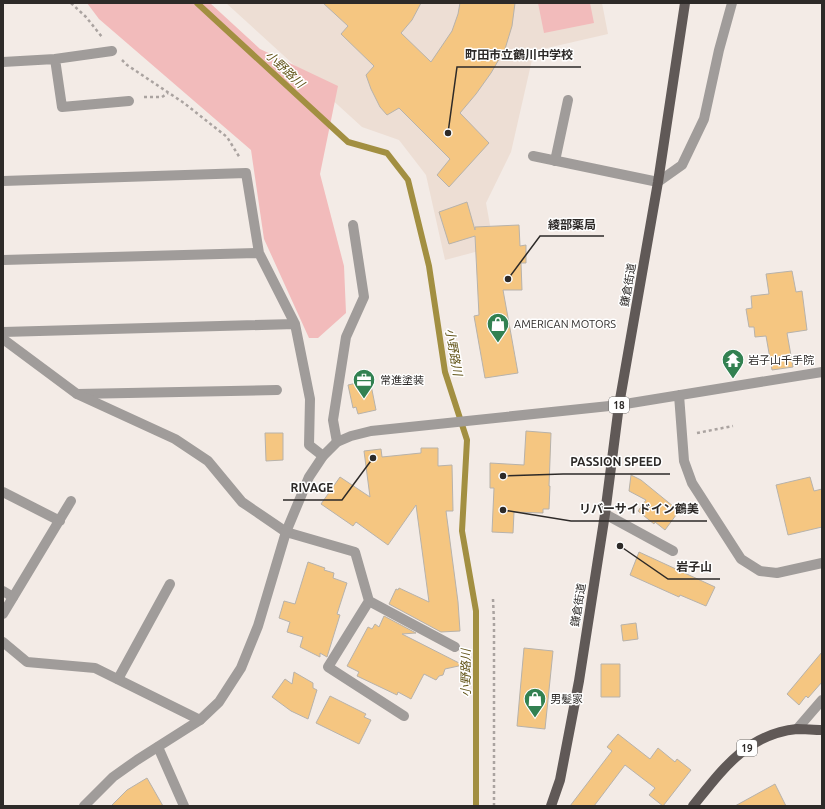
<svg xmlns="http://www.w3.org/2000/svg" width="825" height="809" viewBox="0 0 825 809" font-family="Ubuntu,'Noto Sans JP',sans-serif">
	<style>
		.built { fill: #edded4 }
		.green { fill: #f2bbbb }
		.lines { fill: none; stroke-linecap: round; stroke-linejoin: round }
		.stream { stroke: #a28f41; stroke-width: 6 }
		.building { fill: #f5c681; stroke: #b7b2ab }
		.path { stroke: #aaa3a0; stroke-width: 2.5; stroke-dasharray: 3 3; stroke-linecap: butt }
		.service { stroke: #a09c9a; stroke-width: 10 }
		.minor { stroke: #a09c9a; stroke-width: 10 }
		.tertiary { stroke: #a09c9a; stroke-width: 10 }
		.primary { stroke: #605957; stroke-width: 10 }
		.labels { text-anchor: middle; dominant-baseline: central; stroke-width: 3; stroke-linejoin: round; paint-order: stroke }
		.shield { fill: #fff; stroke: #6c6a68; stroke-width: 1 }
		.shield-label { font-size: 10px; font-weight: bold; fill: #2d2a28 }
		.street-label { font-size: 11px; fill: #2d2a28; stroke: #fff }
		.poi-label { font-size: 11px; fill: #2d2a28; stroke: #fff; text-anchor: start }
		.water-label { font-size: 12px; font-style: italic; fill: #63551a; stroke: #fff }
		.leader { fill: none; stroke: #2d2a28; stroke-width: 1.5 }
		.callout-dot { fill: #2d2a28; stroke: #fff; stroke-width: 1.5 }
		.callout-label { font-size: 12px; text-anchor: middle; font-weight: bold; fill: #2d2a28; stroke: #fff; stroke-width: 3; stroke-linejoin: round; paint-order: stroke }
	</style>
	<rect width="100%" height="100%" fill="#f3ebe6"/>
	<path class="built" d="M226,3H602L608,34L534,51L511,152L486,203L494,247L445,260L426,175L399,140L362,127Z"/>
	<path class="green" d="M87,3H210L260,49L338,86L320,174L344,266L346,313L318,338H309L264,239L251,150L99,19Z
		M538,3H590L594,23L544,33Z"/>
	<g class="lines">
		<path class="stream" d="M197,3L348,142L387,153L408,180L429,266L445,372L467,440L462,531L476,611V806"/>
	</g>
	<path class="building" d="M323,3H421L412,20L401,33L431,62L452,31L458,14L460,3H515L512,26L505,49L491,73L476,94L460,113L489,143L449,187L437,175L450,159L399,108L387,115L380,107L371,89L366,75L374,66L341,34L348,26Z
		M467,202L475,230V227L519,225L520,246L526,245V263H521L522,290H503L518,373L485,378L474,316L479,315L475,236L449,244L439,212Z
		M792,271L796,292L802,291L807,330L787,333L793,367L772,370L766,336L755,337L754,327H749L746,309L752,308L751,296L769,294L766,274Z
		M370,380L376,410L358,414L356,407L353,408L348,385Z
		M526,431L551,433L549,486H550L549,509H543V513L514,512L513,533L492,532L494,488H490V463L524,465Z
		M265,433H283V460L266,461Z
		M421,448H438V466L452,465L453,511H446L458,602L460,631L441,632L389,604L396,589L398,590L399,588L429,602L416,505L388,545L356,522L353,526L321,504L340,477L370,497L364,451L381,449L382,457L421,453Z
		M631,475L641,480L679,511L665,530L655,522L654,524L638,511L646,500L629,491Z
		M810,477L814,491L822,489V527L788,535L776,485Z
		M639,552L715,587L706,606L680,595L679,597L630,575Z
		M308,562L325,568L324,570L334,573L333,578L347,583L337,614L340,615L327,657L320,653V657L300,647L303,637L287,632L290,622L279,618L284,601L295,604Z
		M384,616L416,633L402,634L463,665L445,669L443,675L439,676L436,680L424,674L411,699L398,692L397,695L357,676L359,672L347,666L368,627L372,629L375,624L379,627Z
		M636,623L638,639L623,641L621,625Z
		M524,648L553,651L545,729L517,726Z
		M822,652V682L808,698L806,696L799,705L787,694Z
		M601,664H620V697H601Z
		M294,672L313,683V688L317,690L308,719L291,711L272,697L285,679L292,684Z
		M330,696L366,714L364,717L371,720L359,744L316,723Z
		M618,734L650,759L658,748L675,762L677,759L691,770L663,806L649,795L655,788L625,765L594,806H570L612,751L607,747Z
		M147,778L163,806H111L127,790Z
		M775,784L786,806H735Z"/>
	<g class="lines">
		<path class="path" d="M71,3L86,17L102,37
			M122,60L127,65L184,103L227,137L240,158
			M144,97H162L168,93
			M697,433L733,426
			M493,599L494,622V806"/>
		<path class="service" d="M3,181L246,173L259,253L295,324L310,399L309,445L323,456
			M3,260L259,253
			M3,332L295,324
			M77,394L277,390
			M679,395L684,461L692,483L741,559L760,571L777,573L822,563
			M619,405L822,372
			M337,442L333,420L346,337L364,297L353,225
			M605,514L673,551
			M3,591L13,597
			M118,679L170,584"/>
		<path class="minor" d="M55,59L62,107L129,101
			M3,62L55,59L112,51
			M533,156L658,182L682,165L704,119L719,50L732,3
			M555,161L568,100
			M3,339L77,394L175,439L208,461L242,502L286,532L355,552L369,601L455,647
			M3,492L60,521
			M369,601L328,667L404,716
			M3,614L71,501
			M3,642L27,662L95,668L200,720
			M797,729L822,700
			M158,747L184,806"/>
		<path class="tertiary" d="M84,806L113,777L137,760L200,720L219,702L241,668L258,626L286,532L309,477L323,456L337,442L351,436L371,431L619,405"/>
		<path class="primary" d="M551,806L560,780L579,681L605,514L619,405L658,182L685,3
			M693,806C722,770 747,734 797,729C805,729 814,730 822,730"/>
	</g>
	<defs>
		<g id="shop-pin" transform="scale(1.15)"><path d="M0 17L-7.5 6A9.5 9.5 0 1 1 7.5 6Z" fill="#328151" stroke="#fff"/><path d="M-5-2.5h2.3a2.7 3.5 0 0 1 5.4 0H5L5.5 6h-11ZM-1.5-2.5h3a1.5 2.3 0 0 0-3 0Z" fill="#fff"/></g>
		<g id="temple-pin" transform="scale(1.15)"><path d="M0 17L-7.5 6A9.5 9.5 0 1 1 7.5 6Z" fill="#328151" stroke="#fff"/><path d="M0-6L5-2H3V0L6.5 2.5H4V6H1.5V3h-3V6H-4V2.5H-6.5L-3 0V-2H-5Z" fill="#fff"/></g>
		<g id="office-pin" transform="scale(1.15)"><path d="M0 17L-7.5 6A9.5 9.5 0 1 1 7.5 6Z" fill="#328151" stroke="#fff"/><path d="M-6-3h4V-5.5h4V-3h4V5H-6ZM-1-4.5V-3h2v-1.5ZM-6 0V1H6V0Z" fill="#fff"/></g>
	</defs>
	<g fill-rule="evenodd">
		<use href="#shop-pin" x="498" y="324"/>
		<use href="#temple-pin" x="733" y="360"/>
		<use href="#office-pin" x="364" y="380"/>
		<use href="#shop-pin" x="535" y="699"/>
	</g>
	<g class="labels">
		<g class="shield">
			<rect x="609" y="397" width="20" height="16" rx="3"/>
			<rect x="737" y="740" width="20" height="16" rx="3"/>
		</g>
		<g class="shield-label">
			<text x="619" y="405">18</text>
			<text x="747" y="748">19</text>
		</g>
		<g class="street-label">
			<text transform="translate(628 285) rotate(-80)">鎌倉街道</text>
			<text transform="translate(578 605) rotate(-81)">鎌倉街道</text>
		</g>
		<g class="poi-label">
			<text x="514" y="324">AMERICAN MOTORS</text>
			<text x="748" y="360">岩子山千手院</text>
			<text x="380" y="380">常進塗装</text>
			<text x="550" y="699">男髪家</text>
		</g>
		<g class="water-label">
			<text transform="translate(285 69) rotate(43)">小野路川</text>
			<text transform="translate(454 352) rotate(80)">小野路川</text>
			<text transform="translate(465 673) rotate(-90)">小野路川</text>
		</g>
	</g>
	<path class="leader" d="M448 133L457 67H581M508 279L540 236H604M503 476L563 474H670M373 458L342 500H283M503 510L571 521H707M620 546L668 579H720"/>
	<g class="callout-dot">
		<circle cx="448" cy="133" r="4"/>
		<circle cx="508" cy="279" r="4"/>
		<circle cx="503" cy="476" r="4"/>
		<circle cx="373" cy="458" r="4"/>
		<circle cx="503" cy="510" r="4"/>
		<circle cx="620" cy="546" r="4"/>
	</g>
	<g class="callout-label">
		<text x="519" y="59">町田市立鶴川中学校</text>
		<text x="572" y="229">綾部薬局</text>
		<text x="616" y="466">PASSION SPEED</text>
		<text x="312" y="492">RIVAGE</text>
		<text x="639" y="513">リバーサイドイン鶴美</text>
		<text x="694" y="571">岩子山</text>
	</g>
	<rect width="825" height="809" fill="none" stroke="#2d2a28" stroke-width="8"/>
</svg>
